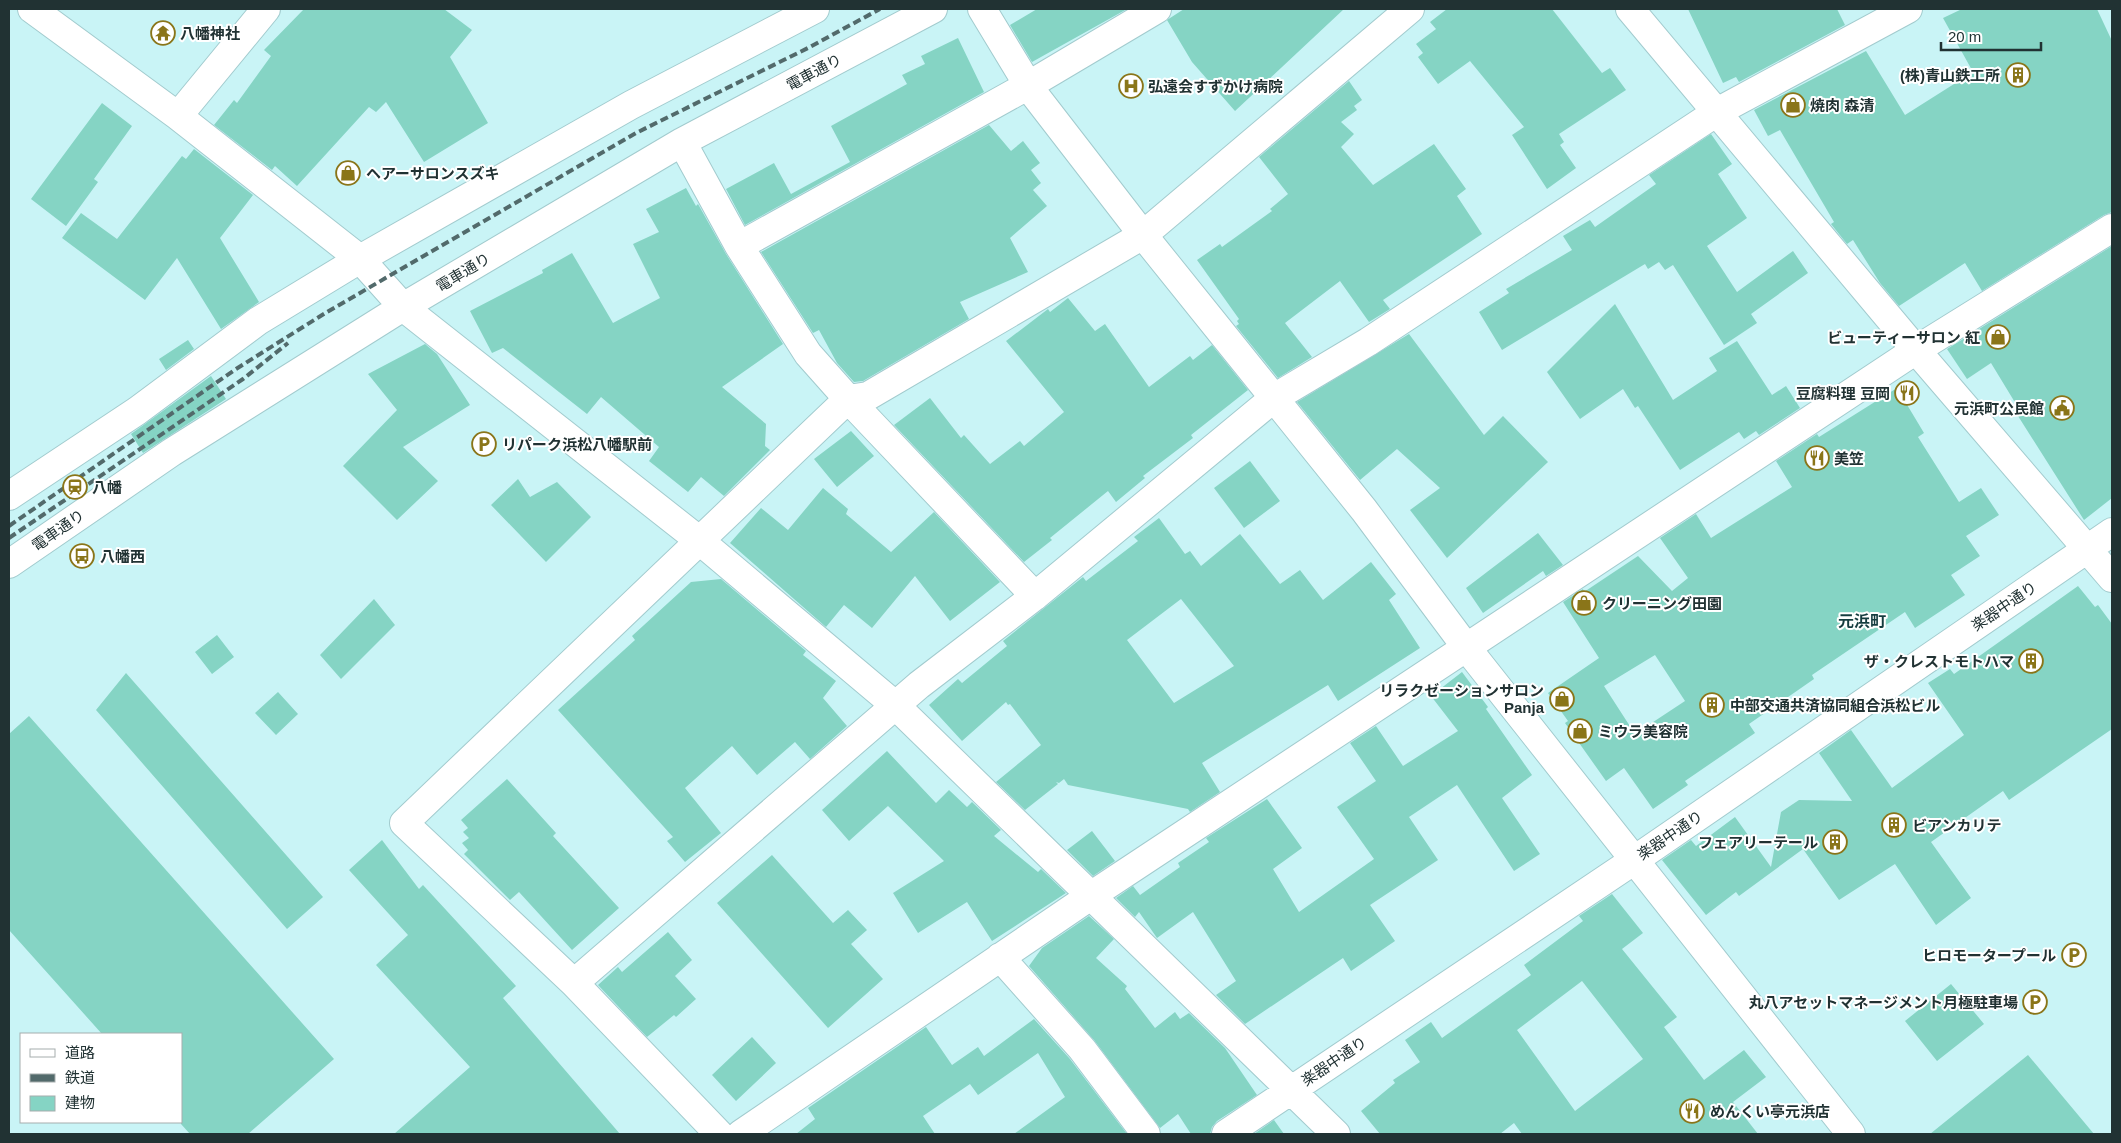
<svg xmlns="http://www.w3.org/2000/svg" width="2121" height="1143" viewBox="0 0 2121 1143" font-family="Arial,'Noto Sans JP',sans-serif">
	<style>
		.building { fill: #85d4c4; fill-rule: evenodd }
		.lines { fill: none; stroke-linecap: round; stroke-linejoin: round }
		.minor-casing { stroke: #a2cbce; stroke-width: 30 }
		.minor { stroke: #fff; stroke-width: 28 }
		.rail { stroke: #526a6b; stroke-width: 4; stroke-dasharray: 8 4; stroke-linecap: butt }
		.labels { text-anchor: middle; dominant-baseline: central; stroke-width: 4; stroke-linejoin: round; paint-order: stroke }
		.poi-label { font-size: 15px; font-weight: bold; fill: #213233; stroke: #fff; text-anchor: start }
		.street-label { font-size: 15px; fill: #213233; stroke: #fff }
		.neighbourhood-label { font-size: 16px; font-weight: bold; fill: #153c3f; stroke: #fff }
	</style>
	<rect width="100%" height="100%" fill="#c9f4f6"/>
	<path class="building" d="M304,9H444L472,30L450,57L488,123L424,162L386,102L376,112L369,107L297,186L275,166L272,170L214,125L234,100L237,103L271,56L264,50Z
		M1037,9H1127L1032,62L1010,25Z
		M1184,9H1344L1235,111L1192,62L1167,20Z
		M1447,9H1552L1602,73L1610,68L1626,90L1559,134L1564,142L1560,145L1576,168L1547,189L1512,135L1524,127L1470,61L1438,84L1418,57L1423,53L1416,44L1436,29L1430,22Z
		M1688,9H1837L1845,25L1739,82L1736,77L1723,83Z
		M1962,9H2097L2112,41V212L2104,215L1982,291L1965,263L1899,306L1880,283L1853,240L1847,244L1831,224L1834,222L1780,130L1768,136L1754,110L1866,51L1905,115L1973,72L1943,18Z
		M958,38L984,92L745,225L726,189L774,163L791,194L850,162L831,126L907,84L902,75L925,64L921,56Z
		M1349,81L1362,100L1354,106L1357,110L1341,122L1354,134L1341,147L1373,185L1434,144L1466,189L1457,196L1482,234L1383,300L1390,309L1369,322L1340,281L1285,323L1312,357L1278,378L1236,326L1239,324L1237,321L1239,319L1197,260L1220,244L1222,247L1272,211L1270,209L1288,194L1259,157Z
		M102,103L132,126L94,179L98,182L66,226L31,199Z
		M989,125L1011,151L1023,141L1040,163L1031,170L1041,183L1033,190L1047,206L1010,238L1028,272L960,302L969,319L863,381L854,382L837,363L819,330L813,333L761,252Z
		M1711,134L1732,164L1718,174L1747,218L1707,246L1737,292L1793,251L1808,273L1751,314L1757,323L1724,345L1673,265L1665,270L1659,262L1648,269L1645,264L1502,350L1479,312L1509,293L1506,289L1572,250L1563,236L1590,220L1595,227L1656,184L1649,175Z
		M194,149L253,195L220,238L259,302L221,329L177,258L145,300L62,238L81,213L117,239L182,156L186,159Z
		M686,188L696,206L698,204L726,254L783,344L722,387L766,424L765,446L770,450L724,496L701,477L688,492L649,461L659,447L601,397L587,414L503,348L492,353L470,311L543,273L542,270L572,253L613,323L660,298L633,244L659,232L646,209Z
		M2112,246V498L2084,520L2018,416L2022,414L1991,363L1967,379L1947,349Z
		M1068,298L1095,331L1105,324L1149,387L1190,356L1193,360L1212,345L1248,390L1191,435L1193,438L1143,476L1145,478L1116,502L1108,491L1050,538L1052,540L1024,562L894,425L930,398L961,438L964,435L990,464L1020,441L1024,446L1064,412L1006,341L1048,309L1050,312Z
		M1615,304L1673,400L1717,371L1709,358L1737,341L1772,395L1786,386L1800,408L1759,435L1756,431L1744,439L1739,432L1680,470L1638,406L1635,408L1623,389L1580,419L1547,372Z
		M1409,334L1484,435L1503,416L1548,462L1447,558L1410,510L1440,488L1397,449L1360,480L1297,402Z
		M188,340L194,349L166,370L159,359Z
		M425,344L437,354L470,405L403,447L438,481L397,520L343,466L397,410L368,374Z
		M211,376L226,399L143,453L131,434Z
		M1897,388L1924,433L1918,437L1959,502L1981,488L1999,515L1966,536L1980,556L1951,575L1965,595L1915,628L1905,612L1812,675L1814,679L1749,724L1755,733L1685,781L1688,785L1653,809L1624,768L1606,781L1565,723L1568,721L1548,693L1599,658L1563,602L1583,589L1584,592L1638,556L1672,591L1688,578L1660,538L1696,514L1711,538L1792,487L1776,461L1817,434L1819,437ZM1655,655L1685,701L1635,734L1604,686Z
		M851,431L874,456L837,487L814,459Z
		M1250,461L1280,501L1244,528L1214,488Z
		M518,479L530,497L557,482L591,517L546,562L491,505Z
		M823,488L848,509L846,514L891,552L934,512L1000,582L950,621L915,576L872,628L844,605L826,627L730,543L761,508L788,530Z
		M1159,518L1185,554L1190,551L1201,566L1240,534L1280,584L1300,570L1323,600L1371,562L1396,594L1389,600L1420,648L1338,701L1328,685L1202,763L1220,792L1190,812L1188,809L1068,785L1064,779L1059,783L1056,782L1058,784L1025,810L996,782L1041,745L1010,704L1008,705L1006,702L962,741L929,705L958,679L962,683L1007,646L1003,641L1083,577L1086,581L1138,541L1134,537ZM1181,599L1234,666L1174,703L1127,640Z
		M1538,533L1563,565L1546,576L1543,571L1483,613L1466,588Z
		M721,579L806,651L803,655L836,681L823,698L847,726L810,759L795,742L757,775L732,746L685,788L721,833L685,862L667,841L673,837L558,710L635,640L632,636L691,582Z
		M2078,586L2095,607L2098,605L2112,624V729L2009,800L2003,791L1931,842L1971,898L1936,925L1895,864L1839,900L1803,849L1739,896L1736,892L1706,915L1662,860L1691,840L1696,846L1735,817L1771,867L1781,812L1799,800L1852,801L1819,753L1851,730L1892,788L1964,735L1928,683L1950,669L1954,674Z
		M374,599L395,625L341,679L320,655Z
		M217,635L234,657L212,674L195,652Z
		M1462,672L1488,707L1486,709L1532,775L1502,798L1540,854L1514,871L1457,785L1409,817L1438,860L1370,905L1395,941L1351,971L1343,958L1245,1024L1216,995L1236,981L1193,912L1157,938L1139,912L1135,917L1116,898L1133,886L1140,895L1180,867L1178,863L1209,842L1206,838L1267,799L1302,848L1273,869L1299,912L1374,859L1337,807L1376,781L1350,743L1376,726L1403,766L1458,731L1431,696Z
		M126,673L323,897L287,929L96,710Z
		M278,692L298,714L276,735L255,713Z
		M29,716L334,1059L248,1134H190L181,1124V1034H102L9,930V734Z
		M887,751L936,803L949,790L967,807L972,802L1001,830L994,836L1038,872L1041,869L1066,893L992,941L967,902L918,933L893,893L944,861L888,806L849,841L822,810Z
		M507,779L556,833L553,836L619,908L572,950L519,892L510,900L464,854L468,850L462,843L469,838L463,832L468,828L461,820Z
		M1092,831L1115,861L1093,876L1067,850Z
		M382,840L419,889L423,885L516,986L503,998L620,1134H394L470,1067L376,965L408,935L349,870Z
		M772,855L833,923L848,910L867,930L851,944L883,979L828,1028L717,903Z
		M1612,894L1643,933L1622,949L1677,1017L1664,1027L1704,1080L1744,1050L1766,1077L1733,1102L1758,1134H1522L1514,1123L1500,1134H1380L1361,1111L1395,1083L1393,1080L1420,1062L1405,1040L1431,1022L1442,1038L1531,975L1524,965L1583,921L1579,916ZM1582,981L1643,1059L1575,1111L1517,1030Z
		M1089,916L1114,939L1096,958L1127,986L1125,989L1155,1028L1175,1012L1180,1019L1189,1013L1225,1048L1257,1095L1217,1121L1212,1127L1210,1134H1191L1178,1114L1160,1128L1094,1040L1029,966L1042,948Z
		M668,932L692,960L675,976L696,999L676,1017L674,1015L647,1037L598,985L618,967L622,972Z
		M1951,984L1984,1024L1937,1061L1905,1021Z
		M1034,1019L1070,1059L1127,1134H1014L1065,1097L1038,1053L978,1095L970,1084L923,1116L935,1134H796L815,1119L808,1108L926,1027L952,1065L978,1047L984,1056Z
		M752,1037L776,1063L736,1101L712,1075Z
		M2028,1055L2094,1134H1930Z
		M1274,1120L1284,1134H1254Z"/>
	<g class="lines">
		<g class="minor-casing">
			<path id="minor" d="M32,9L178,116L360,259L403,307L700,541L896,706L1336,1134
				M982,9L1031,90L1143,235L1364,510L1466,647L1851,1134
				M1630,9L1916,350L2112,578
				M178,116L266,9
				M682,142L739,246L808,354L848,399L1035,596
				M739,246L1029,85L1157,9
				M9,496L137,411L258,321L360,259L631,105L815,9
				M9,564L172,452L403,307L682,142L933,9
				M1000,957L1082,1049L1146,1134
				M574,983L919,685L1035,596L1274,398L1368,342L1717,112L1908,9
				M719,1134L574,983L404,823L848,399L868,396L1143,235L1410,9
				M741,1134L1092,895L1916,350L2112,228
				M1226,1134L1633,861L2112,532"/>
		</g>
		<use href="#minor" class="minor"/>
		<path class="rail" d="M9,526L236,369L327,312L636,133L808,48L880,9
			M9,538L243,379L288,343"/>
	</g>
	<defs>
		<g id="temple-ring" transform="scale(1.25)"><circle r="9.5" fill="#fff" stroke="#8a7519" stroke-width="1.5"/><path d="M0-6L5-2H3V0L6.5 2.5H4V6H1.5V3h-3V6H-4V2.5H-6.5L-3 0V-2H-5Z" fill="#8a7519"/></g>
		<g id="building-ring" transform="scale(1.25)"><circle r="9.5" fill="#fff" stroke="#8a7519" stroke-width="1.5"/><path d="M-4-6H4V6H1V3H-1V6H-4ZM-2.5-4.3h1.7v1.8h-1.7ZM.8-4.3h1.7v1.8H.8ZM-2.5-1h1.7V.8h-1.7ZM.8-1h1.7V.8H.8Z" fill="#8a7519"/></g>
		<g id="hospital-ring" transform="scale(1.25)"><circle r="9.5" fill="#fff" stroke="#8a7519" stroke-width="1.5"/><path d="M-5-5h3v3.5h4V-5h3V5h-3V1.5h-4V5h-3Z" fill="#8a7519"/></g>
		<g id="shop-ring" transform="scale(1.25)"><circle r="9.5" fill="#fff" stroke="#8a7519" stroke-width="1.5"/><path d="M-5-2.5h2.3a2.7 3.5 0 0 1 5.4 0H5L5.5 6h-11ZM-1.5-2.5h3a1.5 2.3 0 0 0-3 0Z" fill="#8a7519"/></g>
		<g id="restaurant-ring" transform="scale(1.25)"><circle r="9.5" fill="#fff" stroke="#8a7519" stroke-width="1.5"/><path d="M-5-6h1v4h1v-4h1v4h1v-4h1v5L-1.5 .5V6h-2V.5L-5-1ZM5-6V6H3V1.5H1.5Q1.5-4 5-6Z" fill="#8a7519"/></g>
		<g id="civic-ring" transform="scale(1.25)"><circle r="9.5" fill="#fff" stroke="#8a7519" stroke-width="1.5"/><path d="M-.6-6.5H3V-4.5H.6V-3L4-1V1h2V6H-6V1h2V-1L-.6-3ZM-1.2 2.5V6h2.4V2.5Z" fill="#8a7519"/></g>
		<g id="parking-ring" transform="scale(1.25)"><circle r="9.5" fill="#fff" stroke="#8a7519" stroke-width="1.5"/><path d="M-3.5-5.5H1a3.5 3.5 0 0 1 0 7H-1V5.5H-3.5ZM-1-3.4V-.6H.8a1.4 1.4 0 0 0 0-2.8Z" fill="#8a7519"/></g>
		<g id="station-ring" transform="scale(1.25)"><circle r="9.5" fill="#fff" stroke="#8a7519" stroke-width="1.5"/><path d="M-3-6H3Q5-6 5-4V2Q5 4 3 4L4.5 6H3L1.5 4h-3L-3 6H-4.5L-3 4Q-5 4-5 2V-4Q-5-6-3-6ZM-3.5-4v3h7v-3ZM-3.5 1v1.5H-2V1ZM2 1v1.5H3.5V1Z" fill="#8a7519"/></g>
		<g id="bus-ring" transform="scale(1.25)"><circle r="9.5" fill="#fff" stroke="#8a7519" stroke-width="1.5"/><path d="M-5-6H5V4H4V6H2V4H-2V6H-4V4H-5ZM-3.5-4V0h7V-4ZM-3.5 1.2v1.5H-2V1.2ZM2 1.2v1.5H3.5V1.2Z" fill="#8a7519"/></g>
	</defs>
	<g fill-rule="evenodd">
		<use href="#temple-ring" x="163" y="33"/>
		<use href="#building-ring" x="2018" y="75"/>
		<use href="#hospital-ring" x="1131" y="86"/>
		<use href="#shop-ring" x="1793" y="105"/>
		<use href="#shop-ring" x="348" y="173"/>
		<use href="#shop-ring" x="1998" y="337"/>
		<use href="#restaurant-ring" x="1907" y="393"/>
		<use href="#civic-ring" x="2062" y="408"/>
		<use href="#parking-ring" x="484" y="444"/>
		<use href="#restaurant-ring" x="1817" y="458"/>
		<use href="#station-ring" x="75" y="487"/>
		<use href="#bus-ring" x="82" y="556"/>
		<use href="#shop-ring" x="1584" y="603"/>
		<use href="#building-ring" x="2031" y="661"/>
		<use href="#shop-ring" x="1562" y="699"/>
		<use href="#building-ring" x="1712" y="705"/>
		<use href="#shop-ring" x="1580" y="731"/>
		<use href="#building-ring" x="1894" y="825"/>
		<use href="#building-ring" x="1835" y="842"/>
		<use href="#parking-ring" x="2074" y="955"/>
		<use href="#parking-ring" x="2035" y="1002"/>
		<use href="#restaurant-ring" x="1692" y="1111"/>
	</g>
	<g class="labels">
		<g class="poi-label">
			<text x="180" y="33">八幡神社</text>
			<text x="2000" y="75" text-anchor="end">(株)青山鉄工所</text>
			<text x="1148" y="86">弘遠会すずかけ病院</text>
			<text x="1810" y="105">焼肉 森清</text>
			<text x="366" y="173">ヘアーサロンスズキ</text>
			<text x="1980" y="337" text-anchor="end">ビューティーサロン 紅</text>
			<text x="1890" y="393" text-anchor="end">豆腐料理 豆岡</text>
			<text x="2044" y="408" text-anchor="end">元浜町公民館</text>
			<text x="502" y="444">リパーク浜松八幡駅前</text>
			<text x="1834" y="458">美笠</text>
			<text x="92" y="487">八幡</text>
			<text x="100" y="556">八幡西</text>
			<text x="1602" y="603">クリーニング田園</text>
			<text x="2014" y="661" text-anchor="end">ザ・クレストモトハマ</text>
			<text x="1544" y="690" text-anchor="end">リラクゼーションサロン<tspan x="1544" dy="17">Panja</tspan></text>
			<text x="1730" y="705">中部交通共済協同組合浜松ビル</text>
			<text x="1598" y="731">ミウラ美容院</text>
			<text x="1912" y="825">ビアンカリテ</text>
			<text x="1818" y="842" text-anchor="end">フェアリーテール</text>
			<text x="2056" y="955" text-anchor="end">ヒロモータープール</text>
			<text x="2018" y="1002" text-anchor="end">丸八アセットマネージメント月極駐車場</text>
			<text x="1710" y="1111">めんくい亭元浜店</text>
		</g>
		<g class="street-label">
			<text transform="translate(814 72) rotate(-28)">電車通り</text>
			<text transform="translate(463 272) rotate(-31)">電車通り</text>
			<text transform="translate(58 530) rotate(-35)">電車通り</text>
			<text transform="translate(2004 606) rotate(-34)">楽器中通り</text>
			<text transform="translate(1670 835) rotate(-34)">楽器中通り</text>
			<text transform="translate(1334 1061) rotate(-34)">楽器中通り</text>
		</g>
		<g class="neighbourhood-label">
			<text x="1862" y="621">元浜町</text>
		</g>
	</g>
	<rect width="2121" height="1143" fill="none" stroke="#213233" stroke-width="20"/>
	<rect x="20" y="1033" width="162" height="90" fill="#ffffff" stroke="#a6adad"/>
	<rect x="30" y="1049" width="25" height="8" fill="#ffffff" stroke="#a6adad"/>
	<text x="65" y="1058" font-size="15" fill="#213233">道路</text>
	<rect x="30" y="1074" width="25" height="8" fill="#526a6b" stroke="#a6adad"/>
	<text x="65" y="1083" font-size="15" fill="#213233">鉄道</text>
	<rect x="30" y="1096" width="25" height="15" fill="#85d4c4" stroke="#a6adad"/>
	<text x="65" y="1108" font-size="15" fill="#213233">建物</text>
	<path d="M1941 42v8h100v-8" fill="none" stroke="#213233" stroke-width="2.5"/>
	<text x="1948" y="42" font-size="15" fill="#213233" stroke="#ffffff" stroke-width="4" paint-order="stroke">20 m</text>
</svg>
